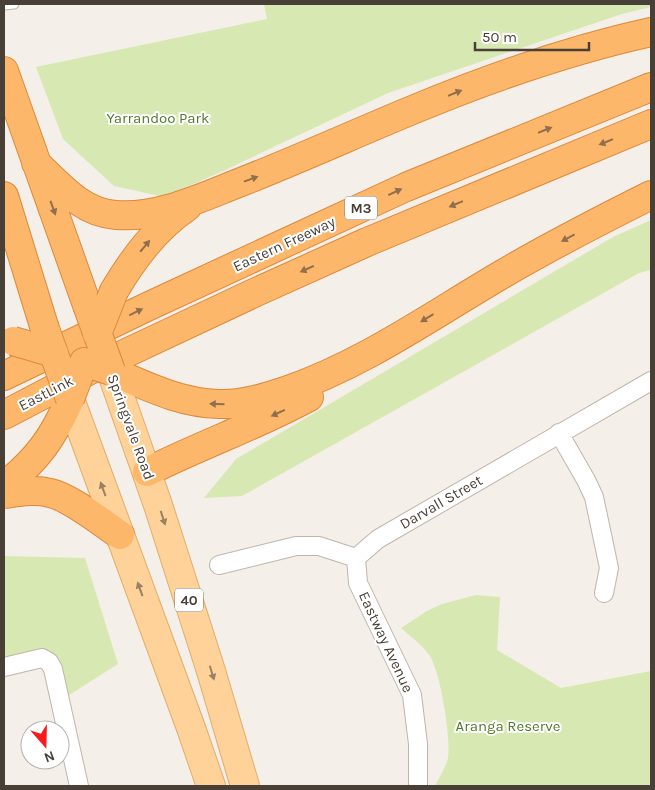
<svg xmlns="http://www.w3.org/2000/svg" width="655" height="790" viewBox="0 0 655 790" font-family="Karla,sans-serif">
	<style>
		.green { fill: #d8e8b2 }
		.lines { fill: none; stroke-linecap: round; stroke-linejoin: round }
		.lane-casing { stroke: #c0b5ab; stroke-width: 11 }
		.street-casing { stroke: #c0b5ab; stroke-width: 20 }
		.primary-casing { stroke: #e4ac68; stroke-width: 30 }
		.highway-casing { stroke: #dd893a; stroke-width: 30 }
		.lane { stroke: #fff; stroke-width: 9 }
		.street { stroke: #fff; stroke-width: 18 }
		.primary { stroke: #fed299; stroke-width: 28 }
		.highway { stroke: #fdb76b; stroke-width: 28 }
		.highway-bridge-casing { stroke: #dd893a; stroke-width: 30; stroke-linecap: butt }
		.highway-bridge { stroke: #fdb76b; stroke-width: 28 }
		.oneway { fill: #906f4c }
		.oneway2 { fill: #9a8163 }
		.labels { text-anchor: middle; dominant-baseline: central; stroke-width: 4; stroke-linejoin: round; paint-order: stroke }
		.shield { fill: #fff; stroke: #7f7973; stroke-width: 1 }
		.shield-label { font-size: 14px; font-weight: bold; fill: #483f37 }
		.park-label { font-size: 15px; fill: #547a2a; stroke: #fff }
		.street-label { font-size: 15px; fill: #483f37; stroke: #fff }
	</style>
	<rect width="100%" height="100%" fill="#f4efe9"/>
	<path class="green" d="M264,4H651V7L622,14L388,93L223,171L164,197L114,186L63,139L36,67L267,19Z
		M651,220V270L639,273L242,496L204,498L236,459L613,237Z
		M4,556L85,558L118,664L66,697L55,657L4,661Z
		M476,595L500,597L497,650L561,688L651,671V786H435C439,778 446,767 448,758C451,737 441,677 431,658C426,648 410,636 401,628L427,611L442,604Z"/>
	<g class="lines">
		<g class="lane-casing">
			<path id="lane" d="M4,5L14,4"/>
		</g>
		<g class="street-casing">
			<path id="street" d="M559,433L586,480L594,497L609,568L604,593
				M356,558L358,583L412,695L418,744V786
				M219,565L296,546H319L356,558L378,539L651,381
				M4,667L42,658L49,662L53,669L79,786"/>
		</g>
		<g class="primary-casing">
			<path id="primary" d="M111,371L158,505L211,671L245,786
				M70,399L191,728L211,786"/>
		</g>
		<g class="highway-casing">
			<path id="highway" d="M4,71L87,305
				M36,163C59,185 82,213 116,215C158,218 198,199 236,184C295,161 352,135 410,111C489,78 569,50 651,32
				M4,196L44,326
				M114,291C133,259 155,229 187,207
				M111,371C147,386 179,403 219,404C242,405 263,398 285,391C362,365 431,316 501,275C550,246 601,220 651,195
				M4,376L149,306L406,187L651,87
				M4,415L88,371L254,293L367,242L651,124
				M147,472C200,445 256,426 309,397
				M4,486C37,460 53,438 70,399
				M4,494C19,492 35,489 50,493C70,497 102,523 120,535"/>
		</g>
		<use href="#lane" class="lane"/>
		<use href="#street" class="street"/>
		<use href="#primary" class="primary"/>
		<use href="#highway" class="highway"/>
		<g class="highway-bridge-casing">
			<path id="highway-bridge" d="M87,305L111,371
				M44,326L70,399
				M97,334L114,291
				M13,341L54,353
				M70,399L84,362L111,371"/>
		</g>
		<use href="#highway-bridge" class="highway-bridge"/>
	</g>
	<defs><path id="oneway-solid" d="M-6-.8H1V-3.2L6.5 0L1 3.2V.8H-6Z" transform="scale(1.25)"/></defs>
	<g class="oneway">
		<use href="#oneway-solid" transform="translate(455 93) rotate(-22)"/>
		<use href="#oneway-solid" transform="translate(545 130) rotate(-22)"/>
		<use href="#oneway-solid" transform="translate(606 142) rotate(158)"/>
		<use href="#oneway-solid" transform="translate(251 179) rotate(-20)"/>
		<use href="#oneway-solid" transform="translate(395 192) rotate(-25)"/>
		<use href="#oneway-solid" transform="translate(456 204) rotate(157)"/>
		<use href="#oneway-solid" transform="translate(53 208) rotate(70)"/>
		<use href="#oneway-solid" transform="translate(568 238) rotate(152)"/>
		<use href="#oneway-solid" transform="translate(145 246) rotate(-50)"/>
		<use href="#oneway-solid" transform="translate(307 269) rotate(156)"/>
		<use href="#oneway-solid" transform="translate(136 312) rotate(-26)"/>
		<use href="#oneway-solid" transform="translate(427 318) rotate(149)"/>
		<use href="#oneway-solid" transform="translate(217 404) rotate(-179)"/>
		<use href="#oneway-solid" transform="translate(278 413) rotate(155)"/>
	</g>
	<g class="oneway2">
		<use href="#oneway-solid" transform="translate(103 489) rotate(-110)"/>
		<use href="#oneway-solid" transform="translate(163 518) rotate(72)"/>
		<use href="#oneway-solid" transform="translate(140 589) rotate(-110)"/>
		<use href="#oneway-solid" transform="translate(212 673) rotate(73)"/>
	</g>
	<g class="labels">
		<g class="shield">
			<rect x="345" y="196.5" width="32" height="23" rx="4"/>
			<rect x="175" y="588.5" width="28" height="23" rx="4"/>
		</g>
		<g class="shield-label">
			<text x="361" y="208">M3</text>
			<text x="189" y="600">40</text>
		</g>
		<g class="park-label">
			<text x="158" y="118">Yarrandoo Park</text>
			<text x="508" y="726">Aranga Reserve</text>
		</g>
		<g class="street-label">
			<text transform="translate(284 244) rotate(-25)">Eastern Freeway</text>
			<text transform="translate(46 393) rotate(-27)">EastLink</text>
			<text transform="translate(131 427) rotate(70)">Springvale Road</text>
			<text transform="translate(441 502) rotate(-30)">Darvall Street</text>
			<text transform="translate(386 642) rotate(65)">Eastway Avenue</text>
		</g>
	</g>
	<rect width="655" height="790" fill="none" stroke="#483f37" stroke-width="10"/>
	<g transform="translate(45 745) rotate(160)"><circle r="24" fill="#ffffff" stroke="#b6b2af"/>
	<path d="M0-4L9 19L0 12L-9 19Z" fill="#f91b1b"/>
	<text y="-8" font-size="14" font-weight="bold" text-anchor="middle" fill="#483f37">N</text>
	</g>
	<path d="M475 42v8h114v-8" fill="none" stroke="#483f37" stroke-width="2.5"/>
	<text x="482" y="42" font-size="15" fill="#483f37" stroke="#ffffff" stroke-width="4" paint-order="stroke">50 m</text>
</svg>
